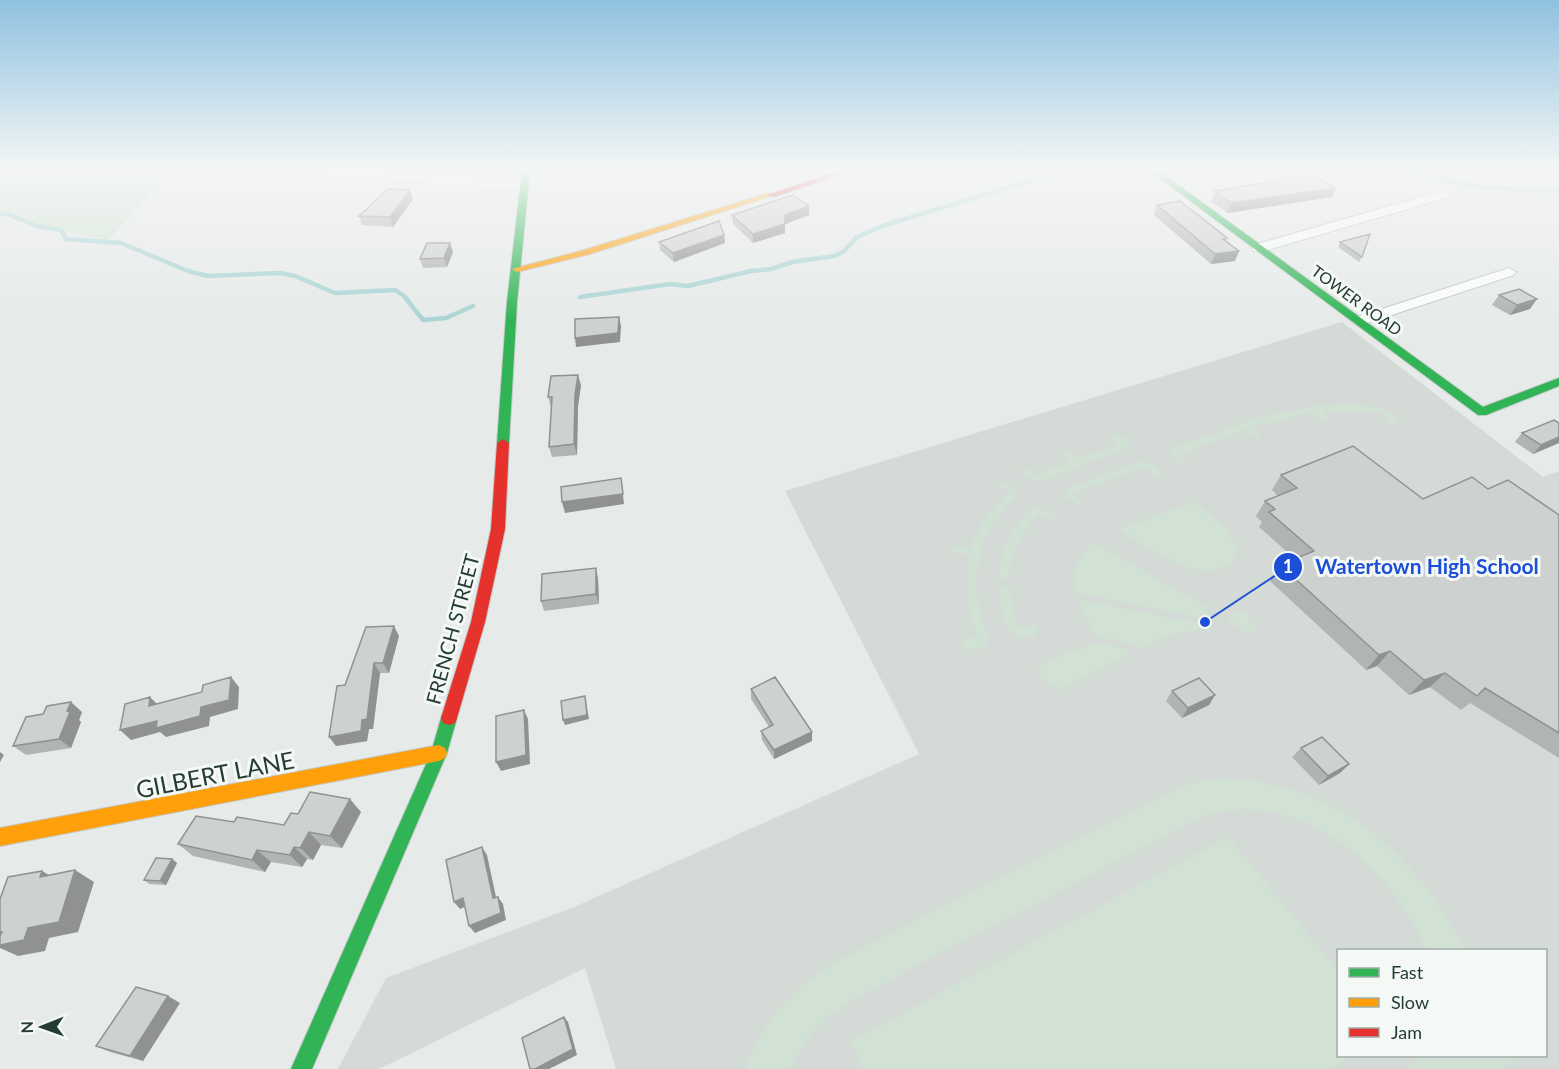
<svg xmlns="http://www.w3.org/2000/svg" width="1559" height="1069" viewBox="0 0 1559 1069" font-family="Lato,sans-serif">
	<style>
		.built { fill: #d4dbd7; fill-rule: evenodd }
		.green { fill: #d1e2d4 }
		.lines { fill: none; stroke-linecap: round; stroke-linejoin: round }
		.stream { stroke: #abd4d4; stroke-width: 4.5 }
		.street-casing { stroke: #c3c7c5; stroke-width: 2 }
		.fast-casing { stroke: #c2c8c5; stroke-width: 2 }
		.slow-casing { stroke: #c2c8c5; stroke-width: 2 }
		.jam-casing { stroke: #c2c8c5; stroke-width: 2 }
		.street { fill: #fbfcfc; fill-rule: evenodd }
		.fast { fill: #30b455; fill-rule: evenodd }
		.slow { fill: #ff9f0a; fill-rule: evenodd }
		.jam { fill: #e5322d; fill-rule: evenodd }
		.wall { fill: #b0b4b2 }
		.shaded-wall { fill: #909291 }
		.building { fill: #cdd1cf; stroke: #909291; stroke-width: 1.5 }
		.labels { text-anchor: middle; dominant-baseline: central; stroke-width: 6; stroke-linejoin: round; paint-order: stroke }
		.far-street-label { font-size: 16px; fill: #253c32; stroke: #f4f9f6 }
		.street-label { font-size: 20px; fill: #253c32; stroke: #f4f9f6 }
		.near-street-label { font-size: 24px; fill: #253c32; stroke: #f4f9f6 }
		.leader { fill: none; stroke: #1d4ed8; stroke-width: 2 }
		.callout-dot { fill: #1d4ed8; stroke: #f4f9f6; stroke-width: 2 }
		.mark-label { font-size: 18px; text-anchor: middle; font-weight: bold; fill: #fff }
		.callout-label { font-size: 21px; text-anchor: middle; font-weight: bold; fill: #1d4ed8; stroke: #f4f9f6; stroke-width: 6; stroke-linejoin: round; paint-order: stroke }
	</style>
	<rect width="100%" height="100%" fill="#e6eae8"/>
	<path class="built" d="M1342,322L1543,477L1559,471V1069H616L585,968L379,1069H338L386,978L574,907L919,754L785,491ZM1338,950H1546V1056H1338Z"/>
	<path class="green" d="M0,171H173L108,240L57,230L0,214Z
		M1319,406C1336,406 1393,400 1397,421L1390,422L1384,412L1323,411L1329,420L1323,421L1313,412L1251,427L1261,436L1258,438L1245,429L1179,455L1187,465L1170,453L1172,449L1263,416Z
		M1115,434C1122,434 1130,441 1130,447L1040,481L1030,479L1021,471L1026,468L1036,475L1071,462L1064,454L1065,452H1070L1078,459L1119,445L1112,436Z
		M1140,462L1153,465L1161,474L1156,476L1145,467L1072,493L1080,502L1079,505L1065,496L1071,487Z
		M1001,483L1009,484L1017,494L1015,498C983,528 969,565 979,608C981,619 987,629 988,640L985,647C976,651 965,651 962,641L977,636L969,607V555L955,552L953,548L956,546L970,549L986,516L1011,491L1001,485Z
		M1194,501L1227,531L1237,547L1233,560C1201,590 1149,547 1120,530Z
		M1037,507L1056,518L1052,520L1040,513C1021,531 1010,553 1008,579L999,578C1000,551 1013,521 1037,507Z
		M1094,543L1203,605L1208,611V616L1200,618L1076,592C1068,575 1082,554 1094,543Z
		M1000,586L1008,587L1017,626H1034L1037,631L1034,637L1020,638C1002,628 1001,605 1000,586Z
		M1077,599L1201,624L1206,629L1169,634L1139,649L1123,641L1095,637Z
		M1240,610L1249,616V622L1257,630L1256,632L1244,631L1230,622V616Z
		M1098,643L1120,647L1133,653L1058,690L1040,678L1038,670L1041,665L1052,659Z
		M1218,779C1331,779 1417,852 1464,950H1427C1391,865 1296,782 1198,818L851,1000C823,1018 804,1039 789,1069H746C761,1023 794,988 834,963L1177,789L1194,783Z
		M1228,837L1338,971V1056H1350L1330,1069H863L850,1042Z
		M1420,1056H1521L1502,1069H1406Z"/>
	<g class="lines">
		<path class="stream" d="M1407,171C1457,187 1507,191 1559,190
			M0,214H7L37,226L61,230L66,239L121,243L188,271L208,276L280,273L295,276L335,293L395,290L404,296L423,320L446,318L473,306
			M580,297L670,284L688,286L751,271L771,269L792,262L834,256L843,252L857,237L885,225L1030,181L1046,175L1043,171"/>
		<g class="street-casing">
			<path id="street" d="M310,171H367L523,182L529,186L523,190L316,175Z
				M1445,190L1449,191L1451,194L1449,197L1264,251H1254L1252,248L1254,245Z
				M1509,268L1516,272L1514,275L1364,324L1359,326L1351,321L1354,318Z"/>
		</g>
		<g class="fast-casing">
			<path id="fast" d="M522,171H530L517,302L509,443L503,447L497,443L507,302Z
				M1150,171H1159L1483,407L1559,378V386L1486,415H1478Z
				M449,711L455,713L457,718L447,753L312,1069H291L431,753L441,718L443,713Z"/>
		</g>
		<g class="slow-casing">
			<path id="slow" d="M768,193L775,195L590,254L517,272L512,269L584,250Z
				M439,745L445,748L447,753L445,758L439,761L0,846V828Z"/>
		</g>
		<g class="jam-casing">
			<path id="jam" d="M838,171H851L774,197L767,195Z
				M503,439L509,443L505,529L485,622L457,718L455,723L449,725L443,723L441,718L471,622L491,529L497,443Z"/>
		</g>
		<use href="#street" class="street"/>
		<use href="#fast" class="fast"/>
		<use href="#slow" class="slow"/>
		<use href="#jam" class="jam"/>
	</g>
	<path class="wall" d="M568,171H593L594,176L569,177Z
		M1275,181L1332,197L1227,213L1211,201L1215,191Z
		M413,199L393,227L362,225L359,216Z
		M1157,205L1227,238L1226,241L1235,261L1211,264L1154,215Z
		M809,206V215L785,224V233L753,243L733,224L732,215Z
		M724,235L725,243L674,262L660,250L659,242Z
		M1340,242L1362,257L1359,262L1338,247Z
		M453,252L447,267L423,268L420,259Z
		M1499,295L1530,309L1510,315L1492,305Z
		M581,385L578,406L577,455L552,457L549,447L552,407H551L548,397Z
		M1559,423V443L1533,454L1515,442L1522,433Z
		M1281,475L1423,499L1488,489L1559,515V758L1470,703L1461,710L1430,687L1409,695L1377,666L1366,670L1270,581L1280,565L1295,559L1259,527L1262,522L1256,516L1265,501L1278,496L1272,490Z
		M598,578L599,604L544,611L541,601Z
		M399,636L389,673H380L373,729H369L367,741L336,746L345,685Z
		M751,689L812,732V741L774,759L762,740L761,731L769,727L751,699Z
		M1172,691L1215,695L1209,705L1182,718L1166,701Z
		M82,712L79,720L81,722L71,748L26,755L13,746Z
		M1301,748L1349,764L1340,773L1319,785L1292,757Z
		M361,812L342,848L321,845L313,860L307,859L302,867L271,862L265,872L193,856L178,844L234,822L284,825L298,814Z
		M172,859L177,863L166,885L149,884L144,880Z
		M180,1003L143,1061L110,1052L96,1046Z"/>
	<path class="shaded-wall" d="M1336,188L1332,197L1227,213L1231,203Z
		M410,190L413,199L393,227L390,217Z
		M809,206V215L785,224V233L753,243V234L785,215Z
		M724,235L725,243L674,262L673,253Z
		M450,243L453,252L447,267L444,258Z
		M1239,251L1235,261L1211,264L1215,254Z
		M1537,299L1530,309L1510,315L1517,305Z
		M619,317L621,326L620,342L576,347L575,338Z
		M578,375L581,385L578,406L577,455L574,444L575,395Z
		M1559,437V443L1533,454L1541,445Z
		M621,478L624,504L565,513L562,502Z
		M596,568L598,578L599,604L596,594Z
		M394,626L399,636L389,673L383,663Z
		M1390,651L1377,666L1366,670L1379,655Z
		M374,663L380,673L373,729H369L367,741L336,746L329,737L362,720Z
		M1445,673L1430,687L1409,695L1424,680Z
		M231,677L239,687L238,709L210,717L209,726L166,737L160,732L131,740L120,730L157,721L201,707Z
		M1215,695L1209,705L1182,718L1188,708Z
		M585,696L589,719L565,725L563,720Z
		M150,697L160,707L149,706Z
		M71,702L82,712L79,720L81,722L71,748L59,739L67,711Z
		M524,710L528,719L530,764L501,771L496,762Z
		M812,732V741L774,759V750Z
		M0,752L4,755L0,762Z
		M1349,764L1340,773L1319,785L1328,776Z
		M350,799L361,812L342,848L330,836Z
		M309,832L321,845L313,860L300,848Z
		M294,847L307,859L302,867L290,855Z
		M482,847L487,855L498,906L493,898Z
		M257,850L271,862L265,872L252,860Z
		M172,859L177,863L166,885L160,881Z
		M75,870L94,882L78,932L49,938L45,951L18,956L0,948V932L28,928Z
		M42,871L61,882L40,877Z
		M498,897L503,904L506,920L475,933L469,926Z
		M463,898L469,905L460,909L454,902Z
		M168,996L180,1003L143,1061L130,1056Z
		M564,1017L568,1022L577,1055L549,1069H535Z"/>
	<path class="building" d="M1309,173L1336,188L1231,203L1215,191L1275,181Z
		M388,189L410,190L390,217L359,216Z
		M793,195L809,206L785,215V224L753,234L732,215Z
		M1180,201L1227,238L1223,239L1239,251L1215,254L1157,205Z
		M719,221L724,235L673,253L659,242Z
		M1370,234L1362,257L1340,242Z
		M427,243H450L444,258L420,259Z
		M1519,289L1537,299L1517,305L1499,295Z
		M619,317L618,333L575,338V319Z
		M578,375L575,395L574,444L549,447L552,397H548L551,376Z
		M1554,420L1559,423V437L1541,445L1522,433Z
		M1353,446L1423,499L1472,477L1488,489L1508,480L1559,515V733L1485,688L1477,696L1445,673L1424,680L1390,651L1379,655L1280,565L1314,551L1269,512L1275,509L1265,501L1297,488L1281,475Z
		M621,478L623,494L562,502L561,487Z
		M596,568V594L541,601L542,574Z
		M394,626L383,663H374L367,719L362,720L361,731L329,737L337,686L345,685L366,627Z
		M231,677L229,700L201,707L200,716L156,728L157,721L120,730L125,704L150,697L149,706L202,692L203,685Z
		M775,677L812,732L774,750L761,731L773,725L751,689Z
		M1199,678L1215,695L1188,708L1172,691Z
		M585,696L587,715L563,720L561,701Z
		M71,702L67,711L70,712L59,739L13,746L26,717L43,714L47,706Z
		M524,710L526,755L496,762V716Z
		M1322,737L1349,764L1328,776L1301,748Z
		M310,792L350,799L330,836L309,832L300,848L294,847L290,855L257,850L252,860L178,844L196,816L234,822L237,817L284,825L291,813L298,814Z
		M482,847L493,898L498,897L501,913L469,926L463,898L454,902L446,860Z
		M156,858L172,859L160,881L144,880Z
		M75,870L59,922L28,928L24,940L0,945V936L2,932H0V899L8,877L42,871L40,877Z
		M136,987L168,996L130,1056L96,1046Z
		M564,1017L573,1049L535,1069H530L522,1038Z"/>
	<linearGradient id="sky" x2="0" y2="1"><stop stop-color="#8fc1e0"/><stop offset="0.53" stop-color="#f4f6f5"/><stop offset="1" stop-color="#f4f6f5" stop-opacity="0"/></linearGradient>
	<rect width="1559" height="321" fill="url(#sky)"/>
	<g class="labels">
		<g class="far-street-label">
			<text transform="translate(1357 300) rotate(36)">TOWER ROAD</text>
		</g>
		<g class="street-label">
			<text transform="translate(452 629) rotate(-75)">FRENCH STREET</text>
		</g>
		<g class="near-street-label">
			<text transform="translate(215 774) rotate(-11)">GILBERT LANE</text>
		</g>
	</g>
	<path class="leader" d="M1205 622L1288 567"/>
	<g class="callout-dot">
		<circle cx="1205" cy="622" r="6"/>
		<circle cx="1288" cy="567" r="15"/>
	</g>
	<g class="mark-label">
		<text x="1288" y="573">1</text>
	</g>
	<g class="callout-label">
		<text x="1427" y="574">Watertown High School</text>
	</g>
	<rect x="1337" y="949" width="210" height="108" fill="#f4f9f6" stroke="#a1ada8" stroke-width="1.5"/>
	<rect x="1349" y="968" width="30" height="9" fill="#30b455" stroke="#a1ada8" stroke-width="1.5"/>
	<text x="1391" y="979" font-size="18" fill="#253c32">Fast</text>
	<rect x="1349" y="998" width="30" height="9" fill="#ff9f0a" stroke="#a1ada8" stroke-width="1.5"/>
	<text x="1391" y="1009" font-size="18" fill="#253c32">Slow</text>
	<rect x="1349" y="1028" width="30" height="9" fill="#e5322d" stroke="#a1ada8" stroke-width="1.5"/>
	<text x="1391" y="1039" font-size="18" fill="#253c32">Jam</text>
	<g transform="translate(42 1027) rotate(269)" stroke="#f4f9f6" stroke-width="4.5" paint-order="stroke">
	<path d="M0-4.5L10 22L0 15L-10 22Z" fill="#253c32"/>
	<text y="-9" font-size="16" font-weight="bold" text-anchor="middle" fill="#253c32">N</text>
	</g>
</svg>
